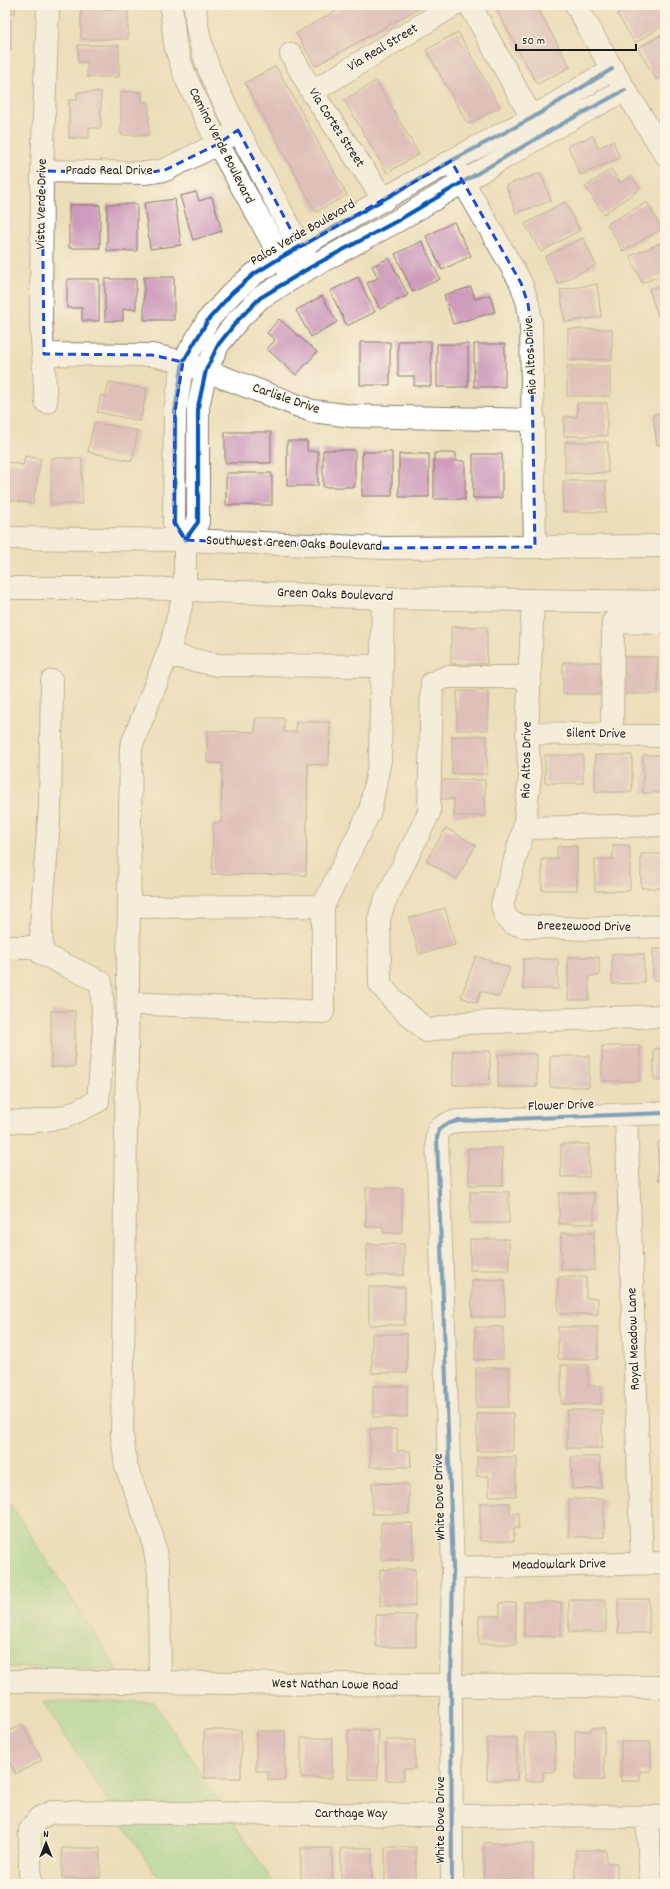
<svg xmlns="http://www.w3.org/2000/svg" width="670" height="1889" viewBox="0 0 670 1889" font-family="Dekko,sans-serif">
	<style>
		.grass { fill: url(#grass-dots); stroke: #5a7b57 }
		.building { fill: #cd9bbc }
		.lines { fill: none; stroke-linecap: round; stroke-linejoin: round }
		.minor-casing { stroke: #847d6b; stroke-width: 24 }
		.major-casing { stroke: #847d6b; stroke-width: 24 }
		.minor { stroke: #fff; stroke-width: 22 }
		.major { stroke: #fff; stroke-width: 22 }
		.cycleway-casing { stroke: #fcf5e5; stroke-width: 6 }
		.cycleway { stroke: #0057b8; stroke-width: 4 }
		.marked { fill: none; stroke: #1d4ed8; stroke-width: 3; stroke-dasharray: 8 5; stroke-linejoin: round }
		.labels { text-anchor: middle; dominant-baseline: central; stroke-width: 3; stroke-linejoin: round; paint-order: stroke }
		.street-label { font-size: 14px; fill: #1c1c1c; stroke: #fcf5e5 }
	</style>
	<defs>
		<pattern id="grass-dots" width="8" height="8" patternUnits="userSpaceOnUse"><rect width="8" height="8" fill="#97da92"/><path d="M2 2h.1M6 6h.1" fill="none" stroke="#82ba7d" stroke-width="1.8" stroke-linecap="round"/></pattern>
	</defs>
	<rect width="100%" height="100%" fill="#fcf5e5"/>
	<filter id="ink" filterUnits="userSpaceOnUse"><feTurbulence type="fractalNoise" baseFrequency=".025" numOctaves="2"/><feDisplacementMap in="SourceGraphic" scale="8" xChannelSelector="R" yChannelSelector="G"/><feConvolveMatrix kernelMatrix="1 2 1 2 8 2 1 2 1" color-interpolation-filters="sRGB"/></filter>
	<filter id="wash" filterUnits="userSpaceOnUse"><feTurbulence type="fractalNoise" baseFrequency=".012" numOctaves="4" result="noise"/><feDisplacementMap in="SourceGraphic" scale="16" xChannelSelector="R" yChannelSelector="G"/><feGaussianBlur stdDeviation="0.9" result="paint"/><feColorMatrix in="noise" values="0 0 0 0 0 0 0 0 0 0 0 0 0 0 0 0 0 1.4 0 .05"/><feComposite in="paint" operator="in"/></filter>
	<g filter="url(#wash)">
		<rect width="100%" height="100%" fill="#ecdeba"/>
		<path class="grass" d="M5,1496L118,1670L5,1667Z
			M43,1702H154L274,1884H162Z"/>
		<g id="blocks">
			<path class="building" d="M5,5H15V13H5Z
				M347,5H425L315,66L296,33Z
				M494,5H536L570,67L537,84Z
				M632,5H662L665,10V24L635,43L617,14Z
				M81,9H128V39H81Z
				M5,19H11V49H5Z
				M458,32L500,107L468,124L426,50Z
				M665,33V75L656,80L638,48Z
				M78,45H119V77H87V62H78Z
				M276,66L347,195L316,212L245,83Z
				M5,69H9V87H5Z
				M376,81L419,154L387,173L344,100Z
				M5,92H9V110H5Z
				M77,92H101V128H89V138H69V100H77Z
				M121,92H142V102H149V135H121Z
				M5,130H8V161H5Z
				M593,136L598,148L613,141L620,158L580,175L568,146Z
				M5,167H7L8,198H5Z
				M611,169L621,183L631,176L640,189L604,214L585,187Z
				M541,173L551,201L516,213L506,185Z
				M196,192L199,201L212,197L222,231L193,240L180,196Z
				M175,199L181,245L150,249L144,203Z
				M565,202L580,230L541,252L525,224Z
				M647,202L662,229L623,251L607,224Z
				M107,204H137V251H107Z
				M69,205H100V248H69Z
				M5,207H8V237H5Z
				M454,222L471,256L442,270L426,236Z
				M583,238L596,265L558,284L545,257Z
				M422,241L440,279L413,292L395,254Z
				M665,241V274L642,283L630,256Z
				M389,258L408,295L380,309L367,283L378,278L372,266Z
				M144,277H174V320H144Z
				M358,277L375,312L347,326L330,291Z
				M67,279H99V321H82V308H67Z
				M105,279H136V309H123V321H105Z
				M5,280H7V311H5Z
				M597,284L601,317L565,322L560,290Z
				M665,284V317L659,319L649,289Z
				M471,287L475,299L490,295L495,312L453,324L444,295Z
				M322,296L337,322L311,337L296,310Z
				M279,319L317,352L296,375L267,349L275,340L267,333Z
				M568,329H612V360H568Z
				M398,341H431V386H414V376H398Z
				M360,342H390V385H360Z
				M437,344H468V387H437Z
				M474,344H505V387H474Z
				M567,366H610V396H567Z
				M109,382L147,389L140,421L97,412L101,395L106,396Z
				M577,403H607V436H564V417H577Z
				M665,412V444L657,445L653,414Z
				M94,422L138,431L132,461L88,452Z
				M225,432H271V463H225Z
				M287,441H307V451H318V486H287Z
				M565,442H608V473H565Z
				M323,450H355V487H323Z
				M362,452H392V496H362Z
				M434,453H456V461H465V499H434Z
				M399,454H429V497H399Z
				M473,454H502V498H473Z
				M25,456L41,459L33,504L5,499V473L7,462L23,465Z
				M51,458H82V504H51Z
				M226,473H272V505H226Z
				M563,481H606V512H563Z
				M451,627H487V664H451Z
				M621,657H658V694H621Z
				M563,662H601V694H563Z
				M457,691H488V730H457Z
				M255,718H284V732H296V722H330L329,765L308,764L306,875L212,874L213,823H221L222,763H207V731L255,732Z
				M452,736H487V774H452Z
				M545,755H583V783H545Z
				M595,755H632V792H595Z
				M643,755H665V793H643Z
				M441,780H485V816H454V799H441Z
				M446,828L476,845L457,879L426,861Z
				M613,845H630V891H595V859H613Z
				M557,846H577V890H542V859H557Z
				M641,854H665V888H641Z
				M445,908L455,945L419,954L409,918Z
				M653,949H665V980H653Z
				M612,954H644V983L612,984Z
				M476,956L510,968L499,997L481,991L477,1003L461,997Z
				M568,957H599V976H589V1000H568Z
				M523,959H558V989H523Z
				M51,1011H75V1067H51Z
				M602,1046H640V1081H602Z
				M665,1048V1080H654V1049Z
				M453,1051H490V1085H453Z
				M498,1054H537V1087H498Z
				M550,1056H589V1087H550Z
				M658,1142H665V1180H658Z
				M561,1144H589V1177H561Z
				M468,1148H502L503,1185H469Z
				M366,1188H402V1233H383V1227H366Z
				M470,1192H509V1223H470Z
				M559,1193H594V1224H559Z
				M661,1208H665V1224H661Z
				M561,1233H594L595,1270H561Z
				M470,1239H509V1270H470Z
				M367,1244H404V1275H367Z
				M558,1277H586V1298H598V1314H558Z
				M472,1280H505V1317H472Z
				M369,1287H405V1325H369Z
				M475,1327H503V1359L475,1360Z
				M558,1327H598V1359H558Z
				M372,1334H407V1373H372Z
				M561,1365H588V1386H601V1404H561Z
				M476,1368H509V1407H476Z
				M373,1386H407V1417H373Z
				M567,1410H602V1448H567Z
				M477,1413H513V1451H477Z
				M370,1429H397V1451H410L411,1467H370Z
				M477,1457H516V1496H489V1476H477Z
				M571,1457H600L601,1488L572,1489Z
				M372,1483L409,1484V1514H372Z
				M569,1499H604V1537H569Z
				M480,1503H510V1513H519V1528H514V1541H480Z
				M381,1523H412L413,1560H381Z
				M380,1569H415V1606H380Z
				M618,1599H649V1633H618Z
				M569,1600H606V1632H569Z
				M524,1602H561V1636H524Z
				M500,1603H516V1644H479V1616H500Z
				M376,1615H416V1647H376Z
				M22,1724L42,1760L16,1774L5,1754V1733Z
				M591,1728H604V1780H575V1731H591Z
				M204,1730H241V1778H204Z
				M348,1730H378V1779H348Z
				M256,1731H285V1780H268V1771H256Z
				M525,1733H555V1772H543V1781H525Z
				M301,1738H332V1778H301Z
				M487,1738H517V1780H487Z
				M386,1740H415V1769H404V1780H386Z
				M621,1742H651V1771H640V1781H621Z
				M484,1843H533V1881H484Z
				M385,1847H416V1884H385Z
				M62,1848H100V1878H62Z
				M301,1848H332V1884H301Z
				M341,1848H372V1884H341Z
				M575,1850H606V1863H617V1880H575Z"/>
		</g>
	</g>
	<g filter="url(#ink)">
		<use href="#blocks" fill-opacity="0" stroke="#847d6b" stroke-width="1"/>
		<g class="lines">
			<g class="minor-casing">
				<path id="minor" d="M171,5L175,44L185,76L218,144L288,270
					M195,5C197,62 230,114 256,163C273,195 289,228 308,260
					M470,5L532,118
					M576,5L612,69L665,154
					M291,54L312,92L384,200
					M612,69L532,118L451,161L280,258L254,274L232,293L208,320L183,362L175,411L174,523L185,540L198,522V407L206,370L218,345L238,320L260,298L311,267L397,221L551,130L625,90
					M312,92L454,5
					M42,171L146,173L165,170L218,144L229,136
					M457,171L521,283L528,304L531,325L535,547
					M44,354L152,355L183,362L312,411L352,416L534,420
					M46,402L41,322L42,171L48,5
					M533,600L527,733L530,776L524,828L502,905L506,917L512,923L522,926L585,929L665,926
					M168,655L218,665L382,666
					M530,677H446L432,683L429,813L384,903L379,919L380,984L396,1003L427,1031L463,1023L665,1016
					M527,733L665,736
					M612,735L613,622L665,623
					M524,828L665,825
					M129,907L323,906
					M5,947H42
					M128,1003L323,1012V906L370,811L380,760L383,598
					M626,1115L642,1564
					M5,1121L29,1122L65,1117L98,1101L104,1030L101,982L42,954L41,924L50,806L52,681
					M453,1568L665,1563
					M5,1681L665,1687
					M160,1682L159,1572L152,1536L126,1466L122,1435L131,747L171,645L185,590
					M647,1817L651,1884
					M30,1884V1830L39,1818L52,1812L665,1817
					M452,1884L451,1686L453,1568L437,1138L439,1129L447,1124L457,1121L665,1113"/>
			</g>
			<g class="major-casing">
				<path id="major" d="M5,538L185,540L384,548L665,546
					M185,540V590
					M5,588H144L383,598L665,602"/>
			</g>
			<use href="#minor" class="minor"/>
			<use href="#major" class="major"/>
			<g class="cycleway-casing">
				<path id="cycleway" d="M612,69L532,118L451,161L280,258L254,274L232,293L208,320L183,362L175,411L174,523L185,540L198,522V407L206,370L218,345L238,320L260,298L311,267L397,221L551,130L625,90
					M452,1884L451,1686L453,1568L437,1138L439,1129L447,1124L457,1121L665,1113"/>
			</g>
			<use href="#cycleway" class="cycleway"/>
		</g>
	</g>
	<path d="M0 0H670V1889H0ZM238,130L300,247L451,161L521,283L528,304L531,325L535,547L384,548L185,540L174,523L175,411L183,362L152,355L44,354L42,171L146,173L165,170L218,144Z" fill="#ecdeba" fill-opacity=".55" fill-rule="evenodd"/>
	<path class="marked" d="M238,130L300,247L451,161L521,283L528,304L531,325L535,547L384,548L185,540L174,523L175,411L183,362L152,355L44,354L42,171L146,173L165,170L218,144Z"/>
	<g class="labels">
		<g class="street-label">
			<text transform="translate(383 48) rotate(-31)">Via Real Street</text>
			<text transform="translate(336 128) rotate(57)">Via Cortez Street</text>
			<text transform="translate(221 146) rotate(63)">Camino Verde Boulevard</text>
			<text x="109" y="171">Prado Real Drive</text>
			<text transform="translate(42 204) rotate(-89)">Vista Verde Drive</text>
			<text transform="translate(303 233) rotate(-30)">Palos Verde Boulevard</text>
			<text transform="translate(531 356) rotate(-93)">Rio Altos Drive</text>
			<text transform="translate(286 399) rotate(19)">Carlisle Drive</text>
			<text transform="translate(294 544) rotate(2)">Southwest Green Oaks Boulevard</text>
			<text transform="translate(335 595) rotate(2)">Green Oaks Boulevard</text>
			<text transform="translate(596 734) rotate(1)">Silent Drive</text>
			<text transform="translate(527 760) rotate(-89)">Rio Altos Drive</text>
			<text transform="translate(584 927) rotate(1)">Breezewood Drive</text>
			<text transform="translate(561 1106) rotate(-2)">Flower Drive</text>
			<text transform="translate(634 1339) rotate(-92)">Royal Meadow Lane</text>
			<text transform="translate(440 1497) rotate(-92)">White Dove Drive</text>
			<text transform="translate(559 1565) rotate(-1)">Meadowlark Drive</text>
			<text transform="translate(335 1685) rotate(1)">West Nathan Lowe Road</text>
			<text x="351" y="1814">Carthage Way</text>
			<text transform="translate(441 1820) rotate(-90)">White Dove Drive</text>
		</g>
	</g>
	<rect width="670" height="1889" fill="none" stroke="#fcf5e5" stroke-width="20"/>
	<g transform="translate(46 1843)" stroke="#fcf5e5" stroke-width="3" paint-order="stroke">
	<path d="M0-3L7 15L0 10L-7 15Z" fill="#1c1c1c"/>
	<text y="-6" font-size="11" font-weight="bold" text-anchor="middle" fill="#1c1c1c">N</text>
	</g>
	<path d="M516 44v6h120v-6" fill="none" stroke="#1c1c1c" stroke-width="2"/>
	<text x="522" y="44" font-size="12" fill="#1c1c1c" stroke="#fcf5e5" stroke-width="3" paint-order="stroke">50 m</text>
</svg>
